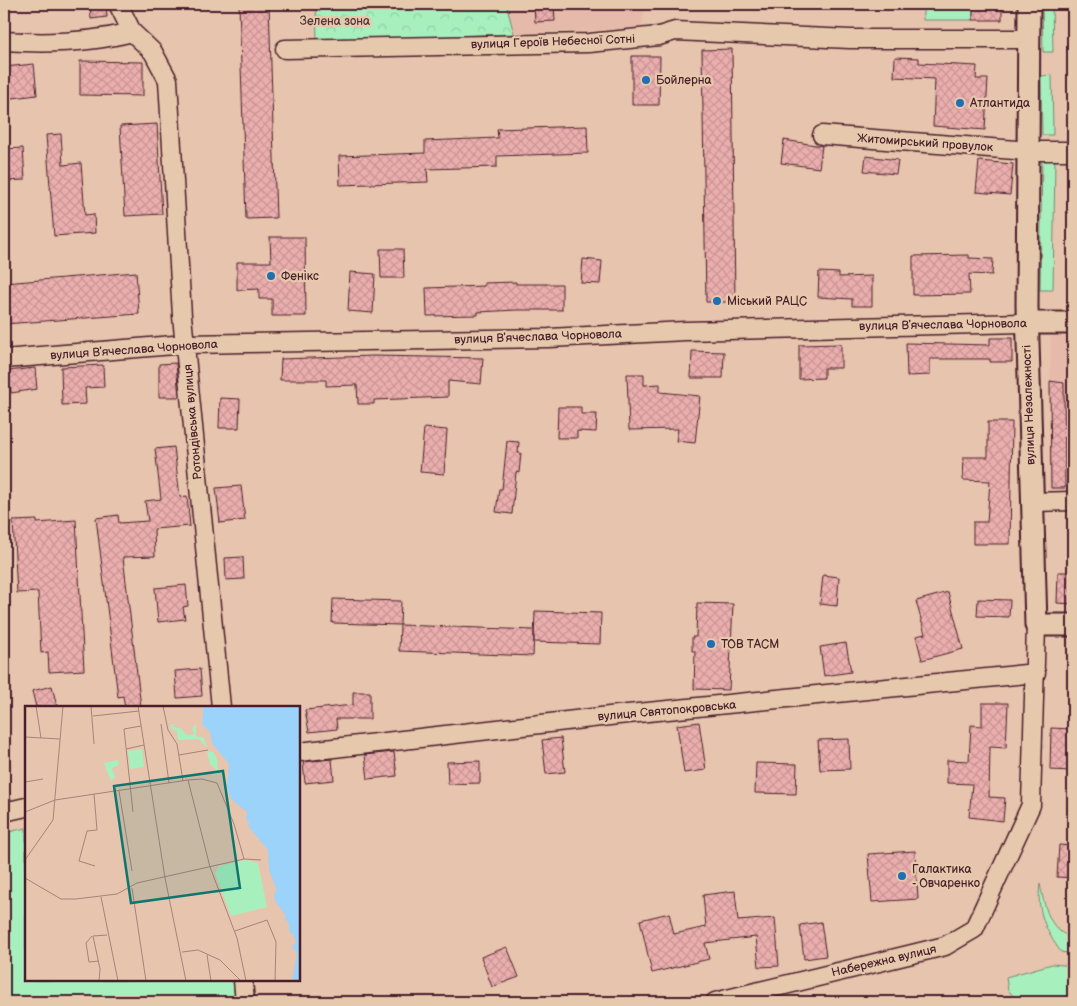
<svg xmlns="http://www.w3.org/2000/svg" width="1077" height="1006" viewBox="0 0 1077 1006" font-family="'Balsamiq Sans',sans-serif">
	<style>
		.built { fill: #e5baaa }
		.grass { fill: #a7f0be; stroke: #788874 }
		.forest { fill: url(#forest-crowns); stroke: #788874 }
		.building { fill: url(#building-cross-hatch); stroke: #4a1f2b }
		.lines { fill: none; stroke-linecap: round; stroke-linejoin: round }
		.minor-casing { stroke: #4a1f2b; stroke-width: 21 }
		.tertiary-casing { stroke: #4a1f2b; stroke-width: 25 }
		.minor { stroke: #e6c9ad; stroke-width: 18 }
		.tertiary { stroke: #e6c9ad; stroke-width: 21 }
		.poi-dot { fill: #1f6fb2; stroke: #e6c9ad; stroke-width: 2 }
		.labels { text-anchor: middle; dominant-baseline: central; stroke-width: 4.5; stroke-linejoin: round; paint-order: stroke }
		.park-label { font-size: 12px; fill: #53343a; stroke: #e6c9ad }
		.street-label { font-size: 12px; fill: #4a1f2b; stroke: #e6c9ad }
		.poi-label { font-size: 12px; fill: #4a1f2b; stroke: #e6c9ad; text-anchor: start }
		.inset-road { fill: none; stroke: #a88279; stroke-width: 1 }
		.view { fill: #0f766e; fill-opacity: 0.15; stroke: #0f766e; stroke-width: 2.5 }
		.inset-edge { fill: none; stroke: #4a1f2b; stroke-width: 2.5 }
	</style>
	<defs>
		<pattern id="forest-crowns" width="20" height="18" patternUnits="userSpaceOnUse" patternTransform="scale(1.25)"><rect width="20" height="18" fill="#a7f0be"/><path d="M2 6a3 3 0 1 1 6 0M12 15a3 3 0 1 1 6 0" fill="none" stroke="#91cda3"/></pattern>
		<pattern id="building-cross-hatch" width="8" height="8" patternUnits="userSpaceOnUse" patternTransform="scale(1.25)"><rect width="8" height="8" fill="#eaaead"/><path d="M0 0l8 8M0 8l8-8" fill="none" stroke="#ca9595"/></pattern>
	</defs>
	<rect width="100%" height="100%" fill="#e7c4ad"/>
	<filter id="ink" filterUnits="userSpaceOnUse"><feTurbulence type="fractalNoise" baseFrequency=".02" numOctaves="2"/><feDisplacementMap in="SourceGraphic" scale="10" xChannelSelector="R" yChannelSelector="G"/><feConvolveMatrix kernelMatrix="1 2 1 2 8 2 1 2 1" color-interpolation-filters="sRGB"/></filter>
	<g filter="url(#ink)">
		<path class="built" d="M316,4H646L641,29L317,40Z
			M1051,337H1073V508L1048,509Z"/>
		<path class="grass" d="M923,4H973V20H923Z
			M1042,4H1052L1053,52H1043Z
			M1052,75L1053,135H1042L1041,76Z
			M1042,158H1055L1053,290H1040Z
			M26,828V980H233L235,1002H4V833Z
			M1040,884C1044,904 1049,933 1073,937V954L1061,952C1046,932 1036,910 1040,884Z
			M1052,964L1073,966V1002H1019L1008,990L1006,977Z"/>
		<path class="forest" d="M316,4H498L507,7L514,34L317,40Z"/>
		<path class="building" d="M90,4H106L107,17L91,19Z
			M239,4H269L276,218L246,219Z
			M534,4H554L555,21L535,22Z
			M973,4H1002V20H973Z
			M732,49L735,302H706L702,50Z
			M632,56H660L659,105H632Z
			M895,57L919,58V63L977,66L976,79H988L985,130L933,126L935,79L894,77Z
			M80,61L143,62V96L80,95Z
			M34,64L37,95L4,99V67Z
			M157,124L162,214L125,216L120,126Z
			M587,126L588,153L497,156V167L427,169L428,182L340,185L339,156L425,153V141L498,138L497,129Z
			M61,134L63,165L81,163L85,215L94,214L95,233L54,236L46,135Z
			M784,140L822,146L819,168L781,163Z
			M23,148L25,180L4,181V149Z
			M866,156L898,160L896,174L864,171Z
			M979,161L1013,164L1010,195L976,192Z
			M270,237H305L306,316H272V299H259V289L237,290V262H271Z
			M380,249H403L404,278H381Z
			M969,255V258L993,259L992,275L969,274L970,294L913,295V256Z
			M583,259L602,261L600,284L581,283Z
			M136,272L139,314L4,324V283Z
			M350,272L375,274L373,313L348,311Z
			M819,272L839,273V277L872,276V306H852V299L818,297Z
			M516,282V284H562V310H517L478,312V315L427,316L426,288L484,286V283Z
			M990,338H1012V362H990V359H930V375L907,376L906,343L990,345Z
			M841,344V368H824V378L799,379V345Z
			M692,351L724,352L723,378H691Z
			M373,356L483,358L481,384L448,381V397L374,400V404H358L357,385L326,386V380H280L281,359Z
			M176,363L179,397H159V364Z
			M103,365L104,387L85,388L86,404L62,405L61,367Z
			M35,368L37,389L11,393L8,371Z
			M627,374H644V385L660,384V392L700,396L695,443L676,441L678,429L629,430Z
			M1050,381L1064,383L1065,488H1051Z
			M220,398L240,399L239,428H219Z
			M558,407H581V414H597L596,432L577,431V438H557Z
			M988,422H1012L1010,544H973V522H987L990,481L963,480L964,457H988Z
			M424,428L447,430L444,474L420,472Z
			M507,441L519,442L518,453H521L519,473L516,472L512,514L496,512L499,489H502Z
			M174,447L180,497L187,496L190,526L154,529L155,556L123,557L141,707H125L123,696L118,697L96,518L118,515L119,523L148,521L145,501L161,499L155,449Z
			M241,486L245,520L220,523L216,488Z
			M37,520V523L76,520L84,670L49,672L48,652L41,653L38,592L17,593L13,521Z
			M243,557L244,579L226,580L225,558Z
			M1058,572H1073V604L1057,603Z
			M823,575L839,577L837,606L820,604Z
			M186,585L188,606L183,607L185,619L158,622L155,588Z
			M948,592L963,649L922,660L916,636L925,634L916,601Z
			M333,599L401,601L400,625L332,623Z
			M978,599L1010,600L1009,617L977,616Z
			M697,603L733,604L729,690L694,689L695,651H692V637H696Z
			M535,611L601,613L600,644L534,642Z
			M400,625L534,630L533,656L399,651Z
			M846,643L851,672L824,676L820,647Z
			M200,669L202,696L177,698L175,671Z
			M52,686L57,707H36L32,691Z
			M353,692H370V719H336L337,729L309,732L305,710L353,705Z
			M982,703H1008L1006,748L990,747L989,797L1005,798L1003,821L969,817L972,784L947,783V760L969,761L971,725L982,726Z
			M699,722L706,770L684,773L677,725Z
			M1051,728L1073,729V771L1050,770Z
			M561,738L565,772L546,774L542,740Z
			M849,739L850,769L820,770L818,740Z
			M394,752L397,776L368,779L365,755Z
			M332,759L334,780L305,783L303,762Z
			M480,761V783L448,784L447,762Z
			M756,763L797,764L796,794L755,793Z
			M1059,845L1073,846V878L1057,877Z
			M915,851L918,899L872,902L868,854Z
			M735,891L738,921L775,918L779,966L759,967L756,937L705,943L709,959L652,973L640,920L669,913L674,934L706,927L703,895Z
			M821,922L826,956L804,959L800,925Z
			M507,947L519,977L492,987L481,957Z"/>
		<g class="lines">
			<g class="minor-casing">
				<path id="minor" d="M118,4L132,32L153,52L168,80L182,316L221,707
					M4,41C47,44 90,43 132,32
					M285,49L589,43L659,36L675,31L850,39H1029
					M822,135L1029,151H1073
					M4,359L186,344L549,338L685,331L1027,323
					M1032,502L1073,501
					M299,752L618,715L1036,673
					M4,812L26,807
					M243,980L245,1002
					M715,1002L945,946L974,929L1031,805L1036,625"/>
			</g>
			<g class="tertiary-casing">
				<path id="tertiary" d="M1029,4L1027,306L1036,625H1073
					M1027,323H1073"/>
			</g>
			<use href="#minor" class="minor"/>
			<use href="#tertiary" class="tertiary"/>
		</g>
	</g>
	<g class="poi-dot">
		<circle cx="646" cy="80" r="5"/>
		<circle cx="960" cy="103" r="5"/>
		<circle cx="271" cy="276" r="5"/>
		<circle cx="717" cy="301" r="5"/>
		<circle cx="711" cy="644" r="5"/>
		<circle cx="902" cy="876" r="5"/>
	</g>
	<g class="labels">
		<g class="park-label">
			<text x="335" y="21">Зелена зона</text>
		</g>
		<g class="street-label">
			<text transform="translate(553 42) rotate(-2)">вулиця Героїв Небесної Сотні</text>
			<text transform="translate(925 143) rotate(4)">Житомирський провулок</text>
			<text transform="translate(943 325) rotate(-1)">вулиця Вʼячеслава Чорновола</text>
			<text transform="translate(538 337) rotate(-2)">вулиця Вʼячеслава Чорновола</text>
			<text transform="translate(134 350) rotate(-4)">вулиця Вʼячеслава Чорновола</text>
			<text transform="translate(1029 405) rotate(-92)">вулиця Незалежності</text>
			<text transform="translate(193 422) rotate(-95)">Ротондівська вулиця</text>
			<text transform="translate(667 711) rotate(-5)">вулиця Святопокровська</text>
			<text transform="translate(884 961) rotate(-13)">Набережна вулиця</text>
		</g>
		<g class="poi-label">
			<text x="656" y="80">Бойлерна</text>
			<text x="970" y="103">Атлантида</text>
			<text x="281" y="276">Фенікс</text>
			<text x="727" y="301">Міський РАЦС</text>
			<text x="721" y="644">ТОВ ТАСМ</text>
			<text x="912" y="869">Галактика<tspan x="912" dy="14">- Овчаренко</tspan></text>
		</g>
	</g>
	<g transform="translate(25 706)">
		<rect width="275" height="275" fill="#e7c4ad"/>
		<path d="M150,18L147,21L155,22L162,29L170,28L167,24L171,18V30L179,32L182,42L174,33L153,34L152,25L147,24L145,19ZM182,45L188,46L192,52L193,67L187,71L191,64L185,58ZM93,54L94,59L87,62L90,72L86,75L79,57ZM221,154L233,157L242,201L206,210L190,167L194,160Z" fill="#a7f0be"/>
		<path d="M117,43L119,61L105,63L103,45Z" fill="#a7f0be"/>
		<path d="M179,0H275V275H267L272,247L267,241L271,236L268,228L265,227L263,215L259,214L261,210L250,195L249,188L252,185L244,164L243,144L223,120L225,116L221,114L222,106L206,93L202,81L204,58L187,37L185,26L177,18Z" fill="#9cd3fb"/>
		<path class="inset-road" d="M11,0L16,32M66,0L69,38M113,0L140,172L161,275M138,0L143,24L152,38L158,75M68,10L114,5M136,18L144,77M0,31L35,33M101,43L119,39M154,49L183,44M163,74L185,161L212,232L221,275M0,76L18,73M94,85L107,165M69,88L72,124L62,125L54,155L70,160M30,94L163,74L177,73L192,77L209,118L219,153M0,106L30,94M108,106L99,23L116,20M0,154L28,114L38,0M0,172L36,193H51L92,188L112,177L219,153L236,154M107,182L121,275M76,191L93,275M210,225L242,214L251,236L250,275M67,230L61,237L64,256L74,255M157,246L173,244L195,254L216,275M182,249L186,275M74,275L75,263L68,230L82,229"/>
		<path class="view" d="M198,65L215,182L106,197L89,80Z"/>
		<rect width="275" height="275" class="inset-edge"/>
	</g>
	<rect width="1077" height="1006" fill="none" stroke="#e6c9ad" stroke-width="20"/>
	<rect x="10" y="10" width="1057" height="986" fill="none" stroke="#4a1f2b" stroke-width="2" filter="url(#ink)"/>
</svg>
